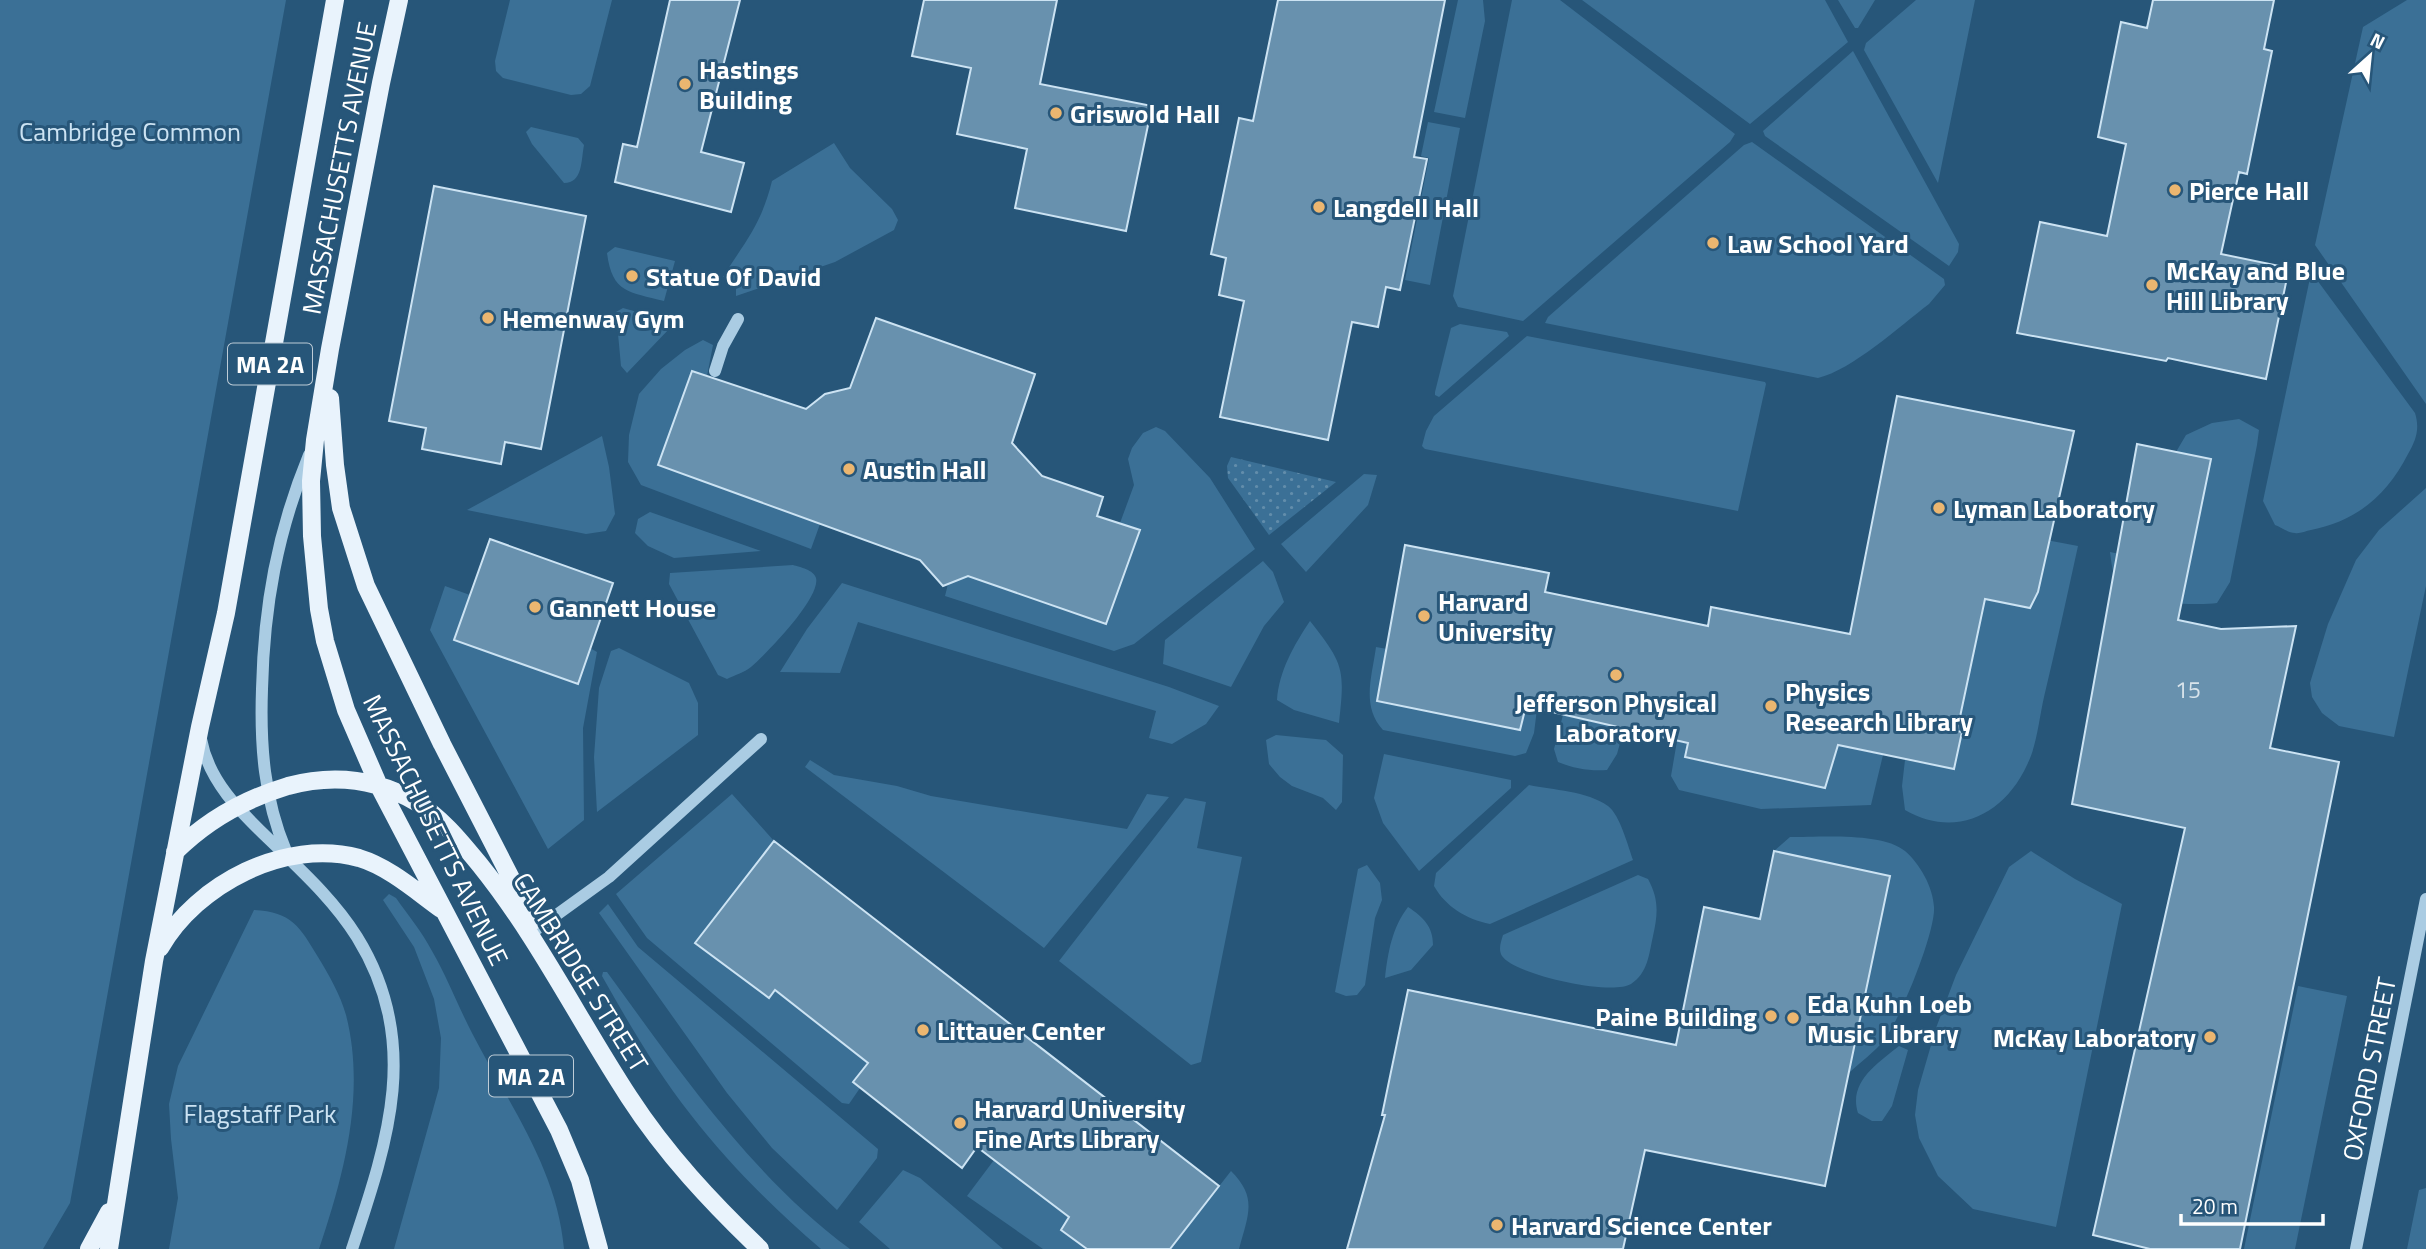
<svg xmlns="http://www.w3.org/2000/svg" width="2426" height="1249" viewBox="0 0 2426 1249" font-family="'Titillium Web',sans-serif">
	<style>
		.green { fill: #3b7096 }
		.garden { fill: url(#garden-dots) }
		.building { fill: #6891ae; stroke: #cce3f3; stroke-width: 2 }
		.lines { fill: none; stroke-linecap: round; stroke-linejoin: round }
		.minor { stroke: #aacce3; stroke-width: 12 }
		.major { stroke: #e9f3fc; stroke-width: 18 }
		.poi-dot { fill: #ebb670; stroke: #275679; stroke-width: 2.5 }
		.labels { text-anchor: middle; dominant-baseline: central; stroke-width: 6; stroke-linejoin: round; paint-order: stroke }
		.number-label { font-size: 23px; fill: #d9e4eb }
		.shield { fill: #275679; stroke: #beccd7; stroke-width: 2 }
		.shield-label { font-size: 24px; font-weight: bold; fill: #fff }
		.poi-label { font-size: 26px; font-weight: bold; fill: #fff; stroke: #275679; text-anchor: start }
		.park-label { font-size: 26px; fill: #cce3f3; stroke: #275679 }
		.street-label { font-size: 26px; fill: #fff; stroke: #275679 }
	</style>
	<defs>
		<pattern id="garden-dots" width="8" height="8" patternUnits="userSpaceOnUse" patternTransform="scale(1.75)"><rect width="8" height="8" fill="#3b7096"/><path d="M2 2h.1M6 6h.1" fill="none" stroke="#628dab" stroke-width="1.8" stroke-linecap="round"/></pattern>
	</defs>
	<rect width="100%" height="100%" fill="#275679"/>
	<path class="green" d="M0,0H286L70,1203L43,1249H0Z
		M510,0H612L590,86L581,94L571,95L503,78L496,71L495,61Z
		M1458,0H1483L1485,21L1465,118L1434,112Z
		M1512,0H1560L1735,134L1730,142L1523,321L1458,307L1453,296Z
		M1582,0H1825L1848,42L1750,124Z
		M1838,0H1875L1858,28H1855Z
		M1916,0H1975L1938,183L1864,50L1866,43Z
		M2407,0H2426V404L2315,245L2363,27Z
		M1853,51L1959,244L1958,252L1949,266L1765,136L1763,131Z
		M1428,122L1460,128L1430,285L1405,280L1429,158L1421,156Z
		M531,127L578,138L584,145C581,160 583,183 564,183L532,144L526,132Z
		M1752,142L1944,279L1945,285L1929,304C1900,326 1852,370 1818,378L1545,323L1548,317L1744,145Z
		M834,143L850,168L892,209L898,220L894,230L835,262L736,296V286L729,276L723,277C746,240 761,225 772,181Z
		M615,247L675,261L664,301C629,292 612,293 607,253Z
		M2310,278L2317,280L2415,413C2420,429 2416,440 2408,454C2387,495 2357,521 2311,530C2306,531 2299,534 2295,533C2288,533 2281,527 2275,525L2263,501Z
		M623,308L669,321L670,328L627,373L621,366L616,312Z
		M1460,324L1507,332L1509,336L1439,397L1435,395V392L1451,328Z
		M1527,336L1765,382L1766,384L1738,511L1425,449L1422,446L1426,431L1434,416Z
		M703,340L713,345L707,376L820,524L811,549L641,485L628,462L629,435L639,394L661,369L685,350Z
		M2239,419L2259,430L2257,445L2230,582L2217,603C2197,606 2143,603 2126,591C2113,582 2112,567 2110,552L2188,568L2211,459L2176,452L2186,435L2212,423Z
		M1156,427L1165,431L1210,478L1255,549L1134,644L1114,651L945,596L948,584L963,574L1106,624L1140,530L1120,523L1134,485L1128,459L1132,448L1143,433Z
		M602,436L609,467L615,514L606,531L586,534L467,510Z
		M1364,474L1377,475L1368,505L1306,572L1281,544Z
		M2426,488V586L2394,737L2339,726L2322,713L2312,697L2310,683L2328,624L2356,560L2379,530Z
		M650,512L761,551L674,558L648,546L635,533L638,519Z
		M2041,539L2078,546C2067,596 2056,647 2044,697C2039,719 2037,745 2027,765C2004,815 1955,839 1905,810L1902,786L1905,760L1954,769L1962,733L1957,731L1985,599Z
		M1263,561L1273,572L1284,602L1264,626L1231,687L1163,664L1165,640Z
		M793,565C800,567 814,570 816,578C821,598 766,654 751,667C745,672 735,675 727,679L718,675L669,584L670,573Z
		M842,583L1169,687L1219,706L1206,724L1172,744L1149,738L1156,711L858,622L840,673L780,672L807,629Z
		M445,586L470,595L454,640L590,648L597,652L583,728L584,820L548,849L430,630Z
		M1310,621C1344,664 1345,669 1339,723L1294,710L1277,700C1279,671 1294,645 1310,621Z
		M1376,647L1387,649L1526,707L1537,709L1534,733L1526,753L1515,756L1383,730C1361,706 1372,677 1376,647Z
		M619,648L689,683L698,703V735L597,812L594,757L599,688L611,651Z
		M1563,715L1624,729L1617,754L1607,770C1590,771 1575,769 1558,762L1554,749Z
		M1276,735L1326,740L1343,755L1342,802L1336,810L1323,798L1292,786L1280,777L1269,764L1266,740Z
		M1677,741L1688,743L1686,758L1825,788L1838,745L1883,755L1871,805L1761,809L1679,790L1671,776Z
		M1384,754L1511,780V788L1419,871L1383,823L1374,798Z
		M810,760L834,775L897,786L931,796L1127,829L1147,794L1169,797L1044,948L805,767Z
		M1529,785C1553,790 1587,791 1608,806C1620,815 1628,846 1633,860L1490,924C1466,919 1446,907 1434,886L1436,873Z
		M732,794L774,841L695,943L769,998L775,990L868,1063L853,1082L860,1088L849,1104L842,1103L647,938L616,894Z
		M1185,798L1206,802L1197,848L1242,857L1201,1062L1191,1065L1059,961Z
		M1790,837C1820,837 1883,832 1905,851C1920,864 1933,887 1934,907C1936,931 1900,1020 1884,1040C1875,1052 1860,1062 1849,1073L1889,876L1774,851Z
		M2031,851L2075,879L2122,904L2056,1227L1973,1209L1938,1176L1919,1138L1915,1115L1918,1090L1936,1028L1956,975L2009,867Z
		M1367,865L1380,883L1382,900L1375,918L1365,985L1357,995L1346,996L1335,992L1358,869Z
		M1638,875L1648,879C1659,899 1658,914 1653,936C1649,954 1648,973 1631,984C1611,996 1515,975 1502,956C1498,949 1501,942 1503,935Z
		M389,894L396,898C408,915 422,932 432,951C447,977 458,1006 472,1033C508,1103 557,1168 564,1249H394L439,1088L441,1038L434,999L414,947L383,900Z
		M608,904L638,947L878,1149L877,1158L837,1210L772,1148L727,1093L599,913Z
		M1408,907C1423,917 1433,926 1433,945L1411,970L1385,978C1388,952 1392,928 1408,907Z
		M254,910C292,912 300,927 318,957C329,975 340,994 346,1015C366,1093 344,1175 319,1249H169L178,1198L171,1139L169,1104L178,1066Z
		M603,972H607C677,1068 753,1178 850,1249H821C774,1209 729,1164 691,1115C657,1072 629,1024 602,976Z
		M2298,986L2347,996L2295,1249H2244Z
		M1899,1046L1908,1050L1892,1106L1882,1121H1872L1858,1113C1848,1082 1878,1063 1899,1046Z
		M994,1160L1069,1217L1061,1230L1087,1249H1043L967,1196Z
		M903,1170L920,1178L1003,1249H890L859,1222Z
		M1231,1171C1258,1198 1248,1215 1239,1249H1170Z
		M2426,1188V1249H2407L2419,1190Z"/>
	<path class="garden" d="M1231,457L1336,482L1269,535L1228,478L1227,466Z"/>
	<path class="building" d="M670,0H740L701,152L744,163L731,212L615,182L623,144L637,147Z
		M924,0H1057L1040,84L1152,106L1126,231L1015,208L1027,149L957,134L971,68L912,56Z
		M1278,0H1445L1414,157L1427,159L1400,290L1386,287L1378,327L1352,322L1328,440L1220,417L1244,301L1219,295L1226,258L1211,254L1239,118L1253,121Z
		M2153,0H2274L2264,49L2272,51L2247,174L2239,172L2221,254L2289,268L2266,379L2168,358L2166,361L2017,333L2040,222L2107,236L2126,144L2098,137L2121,22L2147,28Z
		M434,186L586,216L541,449L505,442L501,464L422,449L426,428L389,421Z
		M876,318L1035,374L1012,443L1042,476L1103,497L1097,516L1140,530L1106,624L968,576L943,586L920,560L658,465L692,371L806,409L825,394L850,388Z
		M1897,396L2074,431L2038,592L2030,608L1985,599L1957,731L1962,732L1954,769L1838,745L1825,788L1685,757L1688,743L1526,706L1520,730L1377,701L1405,545L1549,573L1545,592L1708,626L1711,607L1850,634Z
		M2137,444L2211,459L2178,620L2221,629L2296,626L2270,748L2339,762L2240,1249H2150L2093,1235L2185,828L2072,804Z
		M490,539L613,583L578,684L454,640Z
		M774,841L1219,1186L1170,1249H1087L1061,1230L1069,1217L977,1147L962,1168L853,1082L868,1063L775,990L769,998L695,943Z
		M1774,851L1890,876L1825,1186L1645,1150L1623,1249H1347L1385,1115H1382L1408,990L1676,1045L1704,907L1760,919Z"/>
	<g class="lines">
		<path class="minor" d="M715,371L723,346L738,319
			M201,739C209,784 244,815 276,846C305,874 335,902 357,937C422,1042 388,1141 352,1249
			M286,851C264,799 260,745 262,689C264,606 277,533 309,455
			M537,929L609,877L761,739
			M2356,1249L2426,899"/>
		<path class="major" d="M399,0L381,83L330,349L315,440L311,481L312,536L319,609L325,641L346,710L379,786L559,1130L580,1180L599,1249
			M330,398L335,465L341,508L366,586L442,744L533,921
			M175,852C207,820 245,799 288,786C333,774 375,778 416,802C442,818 461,842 480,865C538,937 578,1019 629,1097C666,1154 711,1202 760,1249
			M160,948C197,884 285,838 359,858C389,867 416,891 441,909
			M89,1249L109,1212
			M109,1249L154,961L200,727L226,613L335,0"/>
	</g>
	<g class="poi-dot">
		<circle cx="685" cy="84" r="7"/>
		<circle cx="1056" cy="113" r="7"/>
		<circle cx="2175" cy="190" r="7"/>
		<circle cx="1319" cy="207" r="7"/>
		<circle cx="1713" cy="243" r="7"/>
		<circle cx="632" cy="276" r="7"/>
		<circle cx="2152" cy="285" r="7"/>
		<circle cx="488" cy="318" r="7"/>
		<circle cx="849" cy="469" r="7"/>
		<circle cx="1939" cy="508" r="7"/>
		<circle cx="535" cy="607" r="7"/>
		<circle cx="1424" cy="616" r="7"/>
		<circle cx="1616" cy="675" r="7"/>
		<circle cx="1771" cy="706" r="7"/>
		<circle cx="1771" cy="1016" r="7"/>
		<circle cx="1793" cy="1018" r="7"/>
		<circle cx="923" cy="1030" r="7"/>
		<circle cx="2210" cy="1037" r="7"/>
		<circle cx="960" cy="1123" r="7"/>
		<circle cx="1497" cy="1225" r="7"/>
	</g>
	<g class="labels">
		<g class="number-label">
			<text x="2188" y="689">15</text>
		</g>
		<g class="shield">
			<rect x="228" y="343.5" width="84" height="41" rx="5"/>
			<rect x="489" y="1055.5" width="84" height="41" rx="5"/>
		</g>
		<g class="shield-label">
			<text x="270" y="364">MA 2A</text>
			<text x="531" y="1076">MA 2A</text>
		</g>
		<g class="poi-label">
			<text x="699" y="69">Hastings<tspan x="699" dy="30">Building</tspan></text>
			<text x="1070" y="113">Griswold Hall</text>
			<text x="2189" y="190">Pierce Hall</text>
			<text x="1333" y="207">Langdell Hall</text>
			<text x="1727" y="243">Law School Yard</text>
			<text x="2166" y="270">McKay and Blue<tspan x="2166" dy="30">Hill Library</tspan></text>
			<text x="646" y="276">Statue Of David</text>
			<text x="502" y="318">Hemenway Gym</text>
			<text x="863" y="469">Austin Hall</text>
			<text x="1953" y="508">Lyman Laboratory</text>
			<text x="1438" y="601">Harvard<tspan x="1438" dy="30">University</tspan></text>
			<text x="549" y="607">Gannett House</text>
			<text x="1785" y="691">Physics<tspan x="1785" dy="30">Research Library</tspan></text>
			<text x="1616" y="702" text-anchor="middle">Jefferson Physical<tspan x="1616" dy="30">Laboratory</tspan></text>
			<text x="1807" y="1003">Eda Kuhn Loeb<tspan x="1807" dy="30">Music Library</tspan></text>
			<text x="1757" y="1016" text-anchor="end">Paine Building</text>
			<text x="937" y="1030">Littauer Center</text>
			<text x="2196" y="1037" text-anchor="end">McKay Laboratory</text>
			<text x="974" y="1108">Harvard University<tspan x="974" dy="30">Fine Arts Library</tspan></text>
			<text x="1511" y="1225">Harvard Science Center</text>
		</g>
		<g class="park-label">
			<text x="130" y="131">Cambridge Common</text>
			<text x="260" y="1113">Flagstaff Park</text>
		</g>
		<g class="street-label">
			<text transform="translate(339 168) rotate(-79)">MASSACHUSETTS AVENUE</text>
			<text transform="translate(436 830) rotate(64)">MASSACHUSETTS AVENUE</text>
			<text transform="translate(581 972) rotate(58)">CAMBRIDGE STREET</text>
			<text transform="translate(2369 1069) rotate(-79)">OXFORD STREET</text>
		</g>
	</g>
	<g transform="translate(2370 56) rotate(27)" stroke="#275679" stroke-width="5" paint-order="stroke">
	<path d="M0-5L12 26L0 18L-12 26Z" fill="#ffffff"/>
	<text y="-10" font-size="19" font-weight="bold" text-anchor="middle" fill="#ffffff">N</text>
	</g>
	<path d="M2181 1214v10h142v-10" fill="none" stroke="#ffffff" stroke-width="3.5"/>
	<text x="2192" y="1214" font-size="21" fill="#ffffff" stroke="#275679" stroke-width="5" paint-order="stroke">20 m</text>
</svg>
